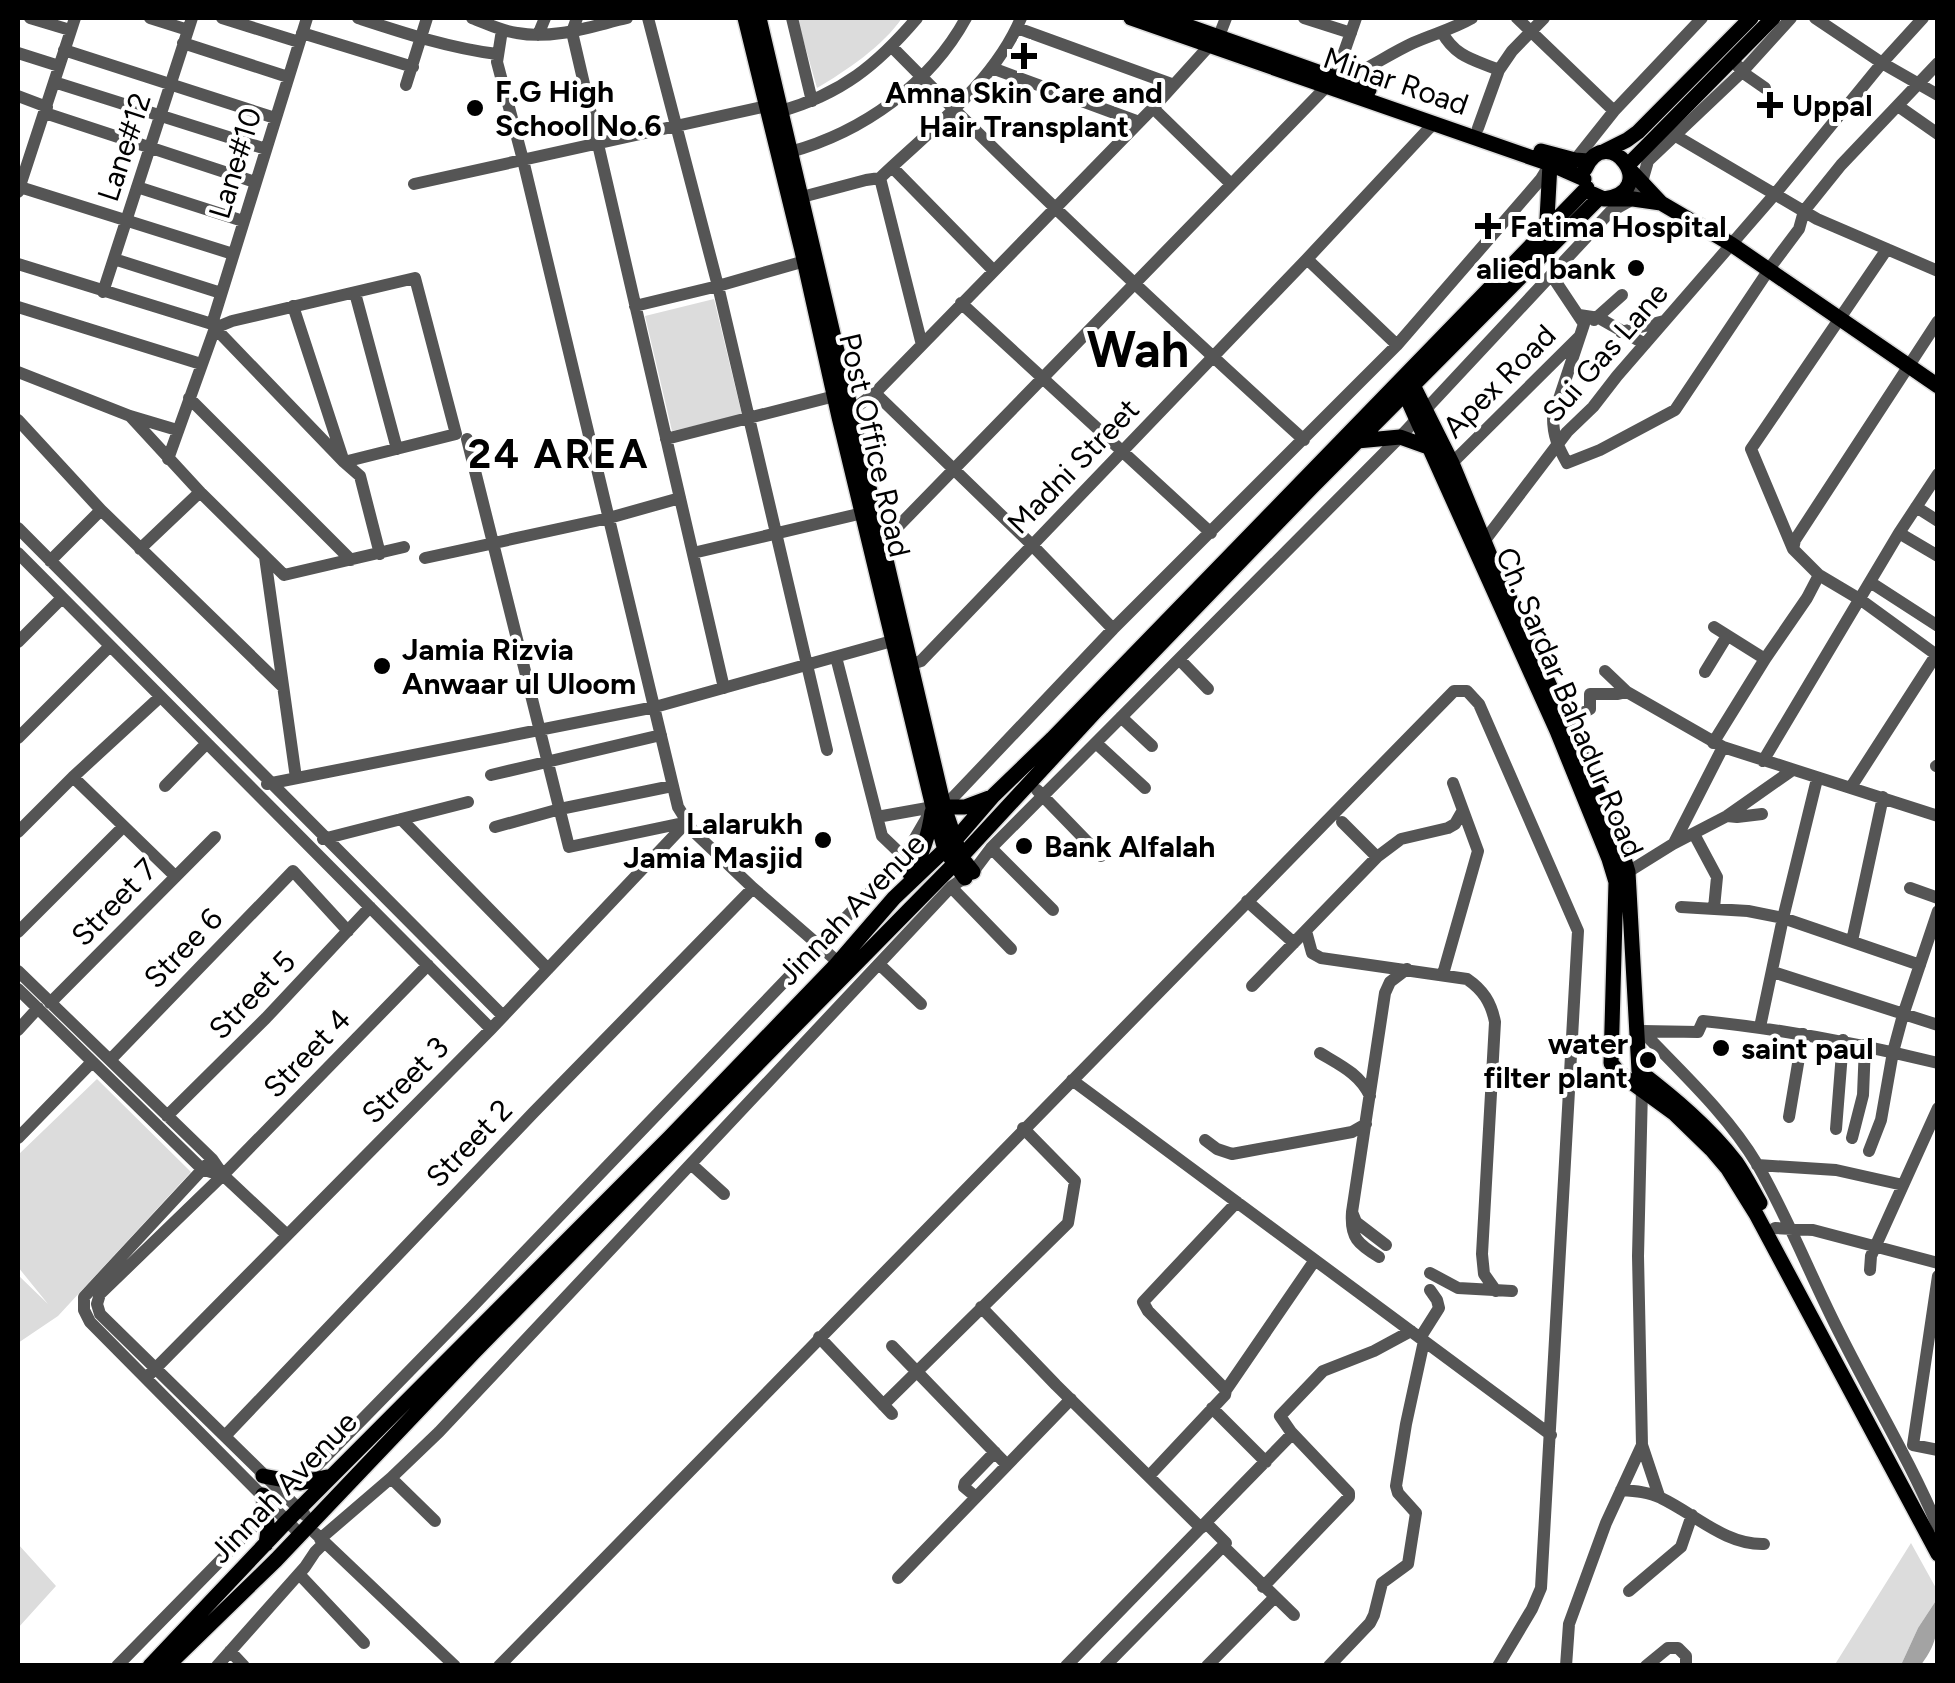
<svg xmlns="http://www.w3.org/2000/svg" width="1955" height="1683" viewBox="0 0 1955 1683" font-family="Figtree,sans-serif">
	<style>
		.green { fill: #dcdcdc }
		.water { fill: #a3a3a3 }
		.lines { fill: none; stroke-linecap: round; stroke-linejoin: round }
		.major-casing { stroke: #dbdbdb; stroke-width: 18 }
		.minor { stroke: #555; stroke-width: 12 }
		.major { stroke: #000; stroke-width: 15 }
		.poi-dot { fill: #000; stroke: #fff; stroke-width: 4 }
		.labels { text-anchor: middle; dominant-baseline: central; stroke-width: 8; stroke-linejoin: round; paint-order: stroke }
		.street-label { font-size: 30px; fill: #000; stroke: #fff }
		.poi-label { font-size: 30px; font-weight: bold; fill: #000; stroke: #fff; text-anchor: start }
		.district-label { font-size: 40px; font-weight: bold; letter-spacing: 2.5px; fill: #000; stroke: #fff }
		.town-label { font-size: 50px; font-weight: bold; fill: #000; stroke: #fff }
	</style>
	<rect width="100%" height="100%" fill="#fff"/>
	<path class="green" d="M797,18H902C883,46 846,71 817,88Z
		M714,299L742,415L672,431L645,316Z
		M97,1079L191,1172L58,1316L18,1343V1275L48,1304L18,1267V1155Z
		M1911,1543L1937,1590V1599L1918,1628L1901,1665L1834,1666Z
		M18,1544L56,1586L18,1628Z"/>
	<path class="water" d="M1937,1599C1938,1628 1939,1641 1921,1665H1901L1918,1628Z"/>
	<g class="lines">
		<g class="major-casing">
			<path id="major" d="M745,18L802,251L839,417L933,807L945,850L965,878
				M759,18L944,807L961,857L973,872
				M1131,18L1550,164L1584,179
				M1165,18L1369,90
				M1541,151L1575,160L1588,161
				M1603,152L1627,140L1638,132L1751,18
				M1628,165L1773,18
				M1585,169C1608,119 1662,192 1604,199
				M1630,170L1661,203L1731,244L1938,386
				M1593,194L1604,199H1633L1661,203
				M1544,231L1547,219L1550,164
				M1409,377L1452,463L1489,553L1595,785L1622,852L1628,872L1639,1071C1674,1098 1709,1127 1736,1162C1745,1175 1752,1189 1760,1203
				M1403,389L1557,731L1609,859L1616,882L1611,1063L1620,1074L1675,1114L1711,1149L1728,1169L1756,1214L1938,1554
				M1357,441L1400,437L1428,447
				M944,807H965L989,798
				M910,874C923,854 929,835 932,812
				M263,1476L300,1483L327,1477
				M263,1495L268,1530L266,1544
				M150,1666L287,1521L670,1137L836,965L894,898L955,840L993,796L1052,739L1587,188
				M167,1666L276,1560L474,1352L961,857L1095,712L1312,487L1599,198"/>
		</g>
		<path class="minor" d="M30,18L70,30
			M150,18L188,30
			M222,18L299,42
			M358,18C404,33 449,48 497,54
			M472,18C486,23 501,31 517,33C554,40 592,26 627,18
			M577,18L572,32L724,688
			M648,18L718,286L827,750
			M792,18L812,101
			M1304,18L1351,33
			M1517,18L1614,111
			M1815,18L1882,63L1938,95
			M1017,28L1174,85
			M502,30L497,62L523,160L678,807L693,831L753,888L838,962
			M1442,32C1455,57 1475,60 1499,70
			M302,33L413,67
			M538,35L545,18
			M1219,36L1226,18
			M183,43L288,77
			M892,47C1025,182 1164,313 1304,440
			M64,50L275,118
			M18,53L59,66
			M1737,65L1742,72L1765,88
			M992,68L1139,122
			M1335,78L1356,18
			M1342,80C1367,70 1389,54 1413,43C1433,34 1453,29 1472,18
			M54,82L266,149
			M406,85L427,18
			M18,96L47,107
			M1898,106L1938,134
			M1153,108L1231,184
			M781,111C841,94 877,65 917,18
			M45,113L255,182
			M1478,128L1499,70L1512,51L1544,18
			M1676,136L1817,219L1938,271
			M790,152C863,132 930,84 966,18
			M1575,160L1614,111L1702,18
			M892,167L993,270
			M880,178L922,345
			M414,184L767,106
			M20,187L233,254
			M137,187L243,221
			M18,192L75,18
			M802,197L866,180L880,178C930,130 994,83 1021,18
			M114,259L221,293
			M1307,259L1397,345
			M18,264L212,324L215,328L344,462L456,434L415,278L232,321L215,328L168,459
			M1552,276L1584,324L1553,417C1553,436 1558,447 1567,463L1600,450L1675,410L1772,265L1799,229L1804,211L1841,165L1938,63
			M103,292L192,18
			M355,293L397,449
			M961,303L1211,533
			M293,306L344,462L360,476L380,554
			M635,306L718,286L805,261
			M18,307L201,364
			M1579,315L1599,318L1645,344
			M1594,320L1622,295
			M212,324L307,18
			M1621,332L1664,321
			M18,372L130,416L177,430
			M875,393L1032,545L1113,629
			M189,398L351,560
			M847,414L875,393L1153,108L1210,45
			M130,416L200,492L284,575L404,547
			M18,420L101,510L283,687
			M467,439L569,847L683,823
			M666,439L835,396
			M1452,463L1580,336
			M1916,507L1938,521
			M18,528L503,1016
			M1899,533L1938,556
			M1485,540L1567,432L1593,407L1617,376L1775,194L1882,63L1923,18
			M882,543L1327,86
			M140,549L200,492
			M1793,549L1795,540L1938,321
			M18,553L491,1029
			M693,553L863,513
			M265,557L296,778
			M425,558L609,518L680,498
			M50,561L101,510
			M1819,575L1861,600L1938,656
			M1870,582L1938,626
			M1714,627L1765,659
			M18,642L62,598
			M836,657L882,836L904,857
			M1179,659L1208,689
			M902,667L921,661L1307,259L1434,123
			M1605,671L1627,692
			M1705,672L1727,636
			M1121,717L1152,746
			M1566,722L1590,709V694H1618L1627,692L1723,747L1938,816
			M18,738L110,646
			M1096,743L1145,788
			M1713,743L1765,659L1807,598L1819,575L1793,549L1751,449L1887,249
			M1763,761L1899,533L1938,474
			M1936,766L1938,765
			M491,775L661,735
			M73,777L175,876
			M267,784L655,707L892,641
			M165,786L207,743
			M1851,787L1938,652
			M1037,790L1101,856
			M944,807L1113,629L1397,345L1541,179L1549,166
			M1727,816L1737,817L1762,814
			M877,817L933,807
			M401,819L548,969
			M1342,822L1377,857
			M495,827L560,809L672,786
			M18,832L73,777L160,697
			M1694,834L1717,877L1714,908
			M323,839L468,802
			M1674,843L1723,747
			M991,848L1053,910
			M1628,872L1673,844L1727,816L1791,771
			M951,887L1011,949
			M1910,888L1938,898
			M1247,901L1294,943
			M1681,907L1748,911L1783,918L1920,965
			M1306,931L1312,953L1321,958L1467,979C1483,990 1491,1002 1495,1022L1482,1254L1484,1274L1496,1291
			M18,932L123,827
			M1852,941L1883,797
			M880,965L921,1004
			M18,971L212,1159L223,1175L287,1235
			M1773,972L1938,1025
			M1443,974L1478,851L1453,783
			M1252,986L1377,857L1401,839L1448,828L1455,824L1463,810
			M18,989L202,1169L211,1172
			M50,1003L215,837
			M1760,1027L1783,918L1817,779
			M18,1030L38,1008
			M1638,1031H1642C1682,1073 1727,1114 1757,1164C1789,1219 1812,1280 1841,1336C1873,1400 1910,1461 1938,1527
			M1642,1031L1698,1032L1703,1021C1783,1029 1860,1044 1938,1063
			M1320,1053C1340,1065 1360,1074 1370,1096
			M110,1060L293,871L348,931
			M1072,1080L1551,1435
			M167,1116L266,1018L370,907
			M1789,1117L1803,1034
			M1836,1129L1843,1040
			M18,1138L92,1062
			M1852,1138L1863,1095L1865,1045
			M1205,1140L1217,1149L1232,1154L1352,1132L1366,1124
			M1869,1151L1881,1120L1893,1052L1903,1015L1938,911
			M212,1159L84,1297V1310L90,1322L300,1534
			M691,1164L724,1194
			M1757,1165L1836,1170L1903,1185
			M1352,1212L1356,1222L1386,1245
			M1775,1228L1813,1230L1938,1263
			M1379,1257C1358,1244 1350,1238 1352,1212L1385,993L1390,982L1407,969
			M1870,1270L1871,1256L1938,1108
			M1430,1273L1458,1288L1512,1291
			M1938,1276L1913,1445L1938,1450
			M981,1307L1056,1385L1201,1528
			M819,1337L892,1414
			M1420,1338L1439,1308L1437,1300L1430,1290
			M892,1346L1007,1465
			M146,1378L491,1029L686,823
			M1226,1390L1315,1260
			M883,1405L1068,1223L1075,1181L1023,1128
			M1212,1408L1266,1462
			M225,1436L533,1113L753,888
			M1642,1445L1659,1496
			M1150,1475L1225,1395L1226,1390L1148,1311L1143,1302L1237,1202
			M391,1478L435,1521
			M300,1483L472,1307L904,857L929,814
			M1621,1490C1635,1491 1649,1492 1661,1498C1695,1514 1725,1545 1764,1544
			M976,1497L964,1487L965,1483L995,1452
			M305,1515L100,1314L97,1304L100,1294L223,1175L428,965
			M315,1533L455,1666
			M320,1539L391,1478L439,1432L951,887L973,872L991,848L1400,437L1610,212L1633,199L1639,192L1648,161L1742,72L1791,18
			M1223,1546L1294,1615
			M299,1574L364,1643
			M898,1578L1071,1399
			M1263,1587L1349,1497V1493L1291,1432L1280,1416L1323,1371L1374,1351L1411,1331
			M1629,1591L1681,1547L1692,1515
			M230,1651L244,1666
			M117,1666L267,1513
			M217,1666L305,1567L315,1552L324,1543
			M499,1666L1454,691H1467L1479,704L1578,931L1541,1588L1532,1609L1498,1666
			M1066,1666L1292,1434
			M1105,1666L1226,1543L1206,1523
			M1207,1666L1275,1597
			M1329,1666L1370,1623L1374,1615L1382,1583L1408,1564L1416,1513L1398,1493L1396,1486L1406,1424L1424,1341
			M1566,1666L1569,1624L1606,1523L1642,1445L1638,1256L1642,1089
			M1646,1666L1668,1648H1678L1686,1656V1666"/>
		<use href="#major" class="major"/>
	</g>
	<g class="poi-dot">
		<path d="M1019 41h10v10h10v10h-10v10h-10v-10h-10v-10h10z"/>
		<path d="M1765 90h10v10h10v10h-10v10h-10v-10h-10v-10h10z"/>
		<circle cx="475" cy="108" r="10"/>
		<path d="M1483 211h10v10h10v10h-10v10h-10v-10h-10v-10h10z"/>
		<circle cx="1636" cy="268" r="10"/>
		<circle cx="382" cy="666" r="10"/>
		<circle cx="823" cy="840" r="10"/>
		<circle cx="1024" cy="846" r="10"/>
		<circle cx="1721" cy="1048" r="10"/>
		<circle cx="1648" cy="1060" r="10"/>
	</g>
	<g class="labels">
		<g class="street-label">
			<text transform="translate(1396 81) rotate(19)">Minar Road</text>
			<text transform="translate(124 147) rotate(-72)">Lane#12</text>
			<text transform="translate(235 163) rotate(-73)">Lane#10</text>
			<text transform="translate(1605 352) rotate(-49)">Sui Gas Lane</text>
			<text transform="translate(1499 381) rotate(-45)">Apex Road</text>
			<text transform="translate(875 445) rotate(77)">Post Office Road</text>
			<text transform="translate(1073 466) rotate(-46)">Madni Street</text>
			<text transform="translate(1570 702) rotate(67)">Ch. Sardar Bahadur Road</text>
			<text transform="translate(114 902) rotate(-46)">Street 7</text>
			<text transform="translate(851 909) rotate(-46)">Jinnah Avenue</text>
			<text transform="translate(183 948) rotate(-46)">Stree 6</text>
			<text transform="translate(252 995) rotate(-46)">Street 5</text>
			<text transform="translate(307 1053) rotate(-46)">Street 4</text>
			<text transform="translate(405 1080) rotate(-45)">Street 3</text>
			<text transform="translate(469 1143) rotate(-46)">Street 2</text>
			<text transform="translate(283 1487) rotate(-46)">Jinnah Avenue</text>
		</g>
		<g class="poi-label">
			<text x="495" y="91">F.G High<tspan x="495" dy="34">School No.6</tspan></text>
			<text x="1024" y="92" text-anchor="middle">Amna Skin Care and<tspan x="1024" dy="34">Hair Transplant</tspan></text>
			<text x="1792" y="105">Uppal</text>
			<text x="1510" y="226">Fatima Hospital</text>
			<text x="1616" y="268" text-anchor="end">alied bank</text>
			<text x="402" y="649">Jamia Rizvia<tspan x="402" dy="34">Anwaar ul Uloom</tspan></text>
			<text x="803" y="823" text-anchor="end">Lalarukh<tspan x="803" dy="34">Jamia Masjid</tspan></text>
			<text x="1044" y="846">Bank Alfalah</text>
			<text x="1628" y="1043" text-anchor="end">water<tspan x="1628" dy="34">filter plant</tspan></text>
			<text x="1741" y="1048">saint paul</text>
		</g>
		<g class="district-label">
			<text x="559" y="454">24 AREA</text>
		</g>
		<g class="town-label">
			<text x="1138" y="349">Wah</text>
		</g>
	</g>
	<rect width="1955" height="1683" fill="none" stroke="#000000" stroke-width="40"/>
</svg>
